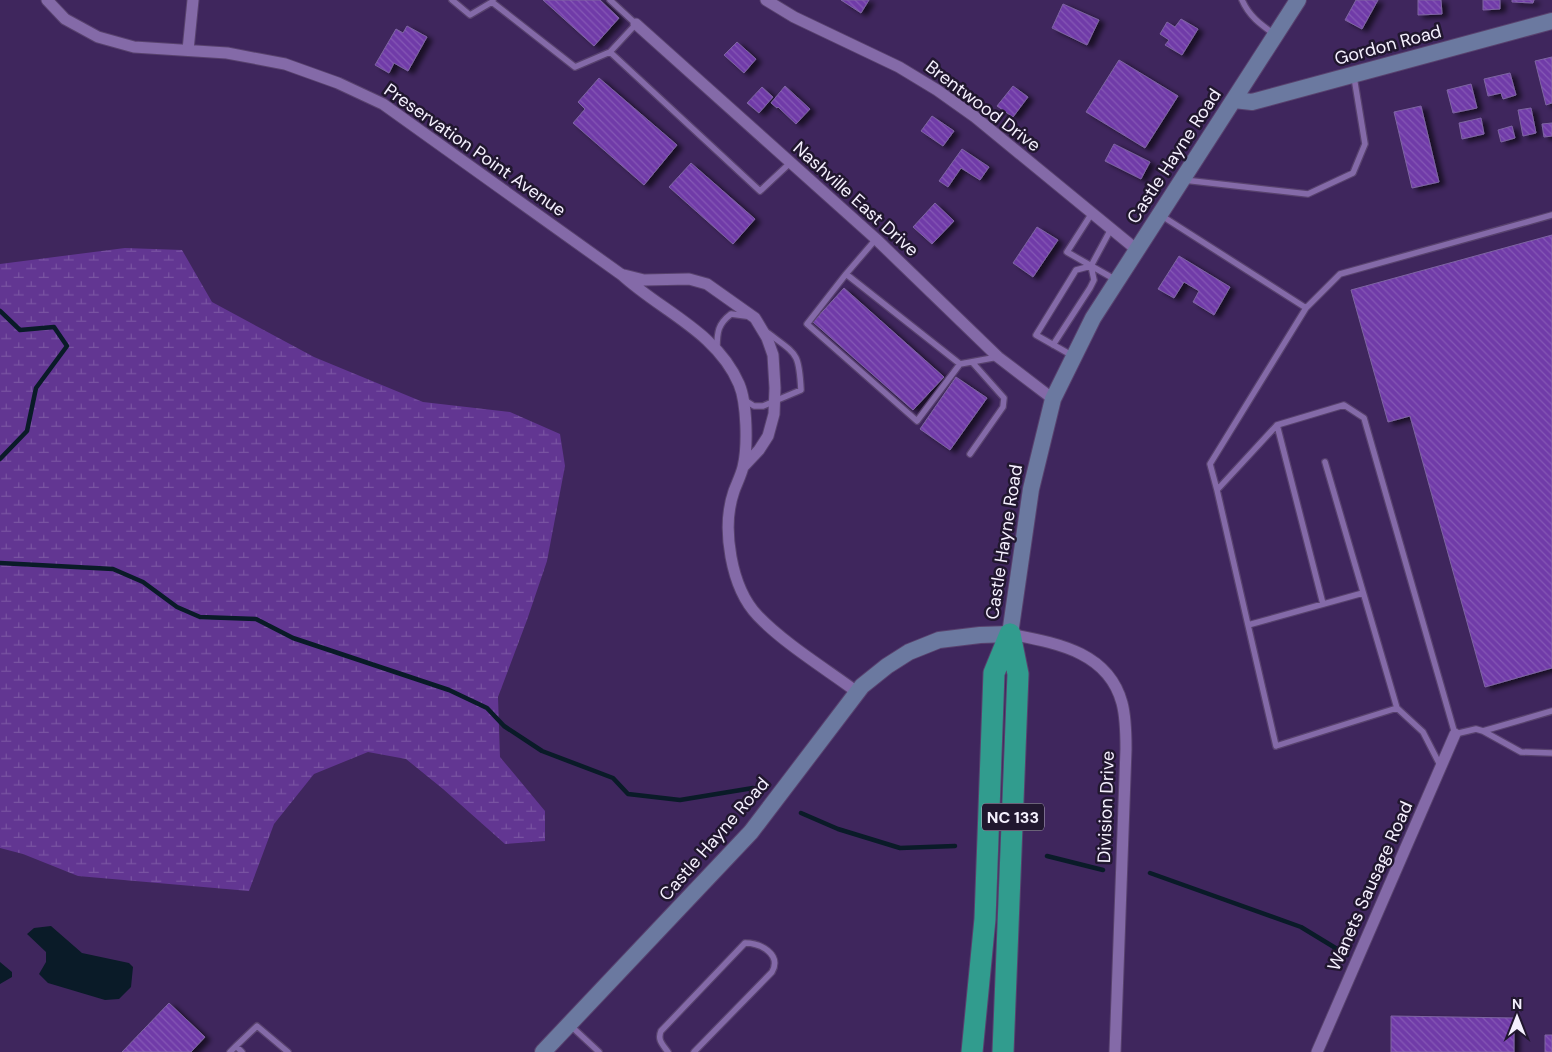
<svg xmlns="http://www.w3.org/2000/svg" width="1552" height="1052" viewBox="0 0 1552 1052" font-family="'DM Sans',sans-serif">
	<style>
		.wetland { fill: url(#wetland-marsh) }
		.water { fill: #0a1b28 }
		.lines { fill: none; stroke-linecap: round; stroke-linejoin: round }
		.stream { stroke: #0a1b28; stroke-width: 4.5 }
		.building { fill: url(#building-back-hatch); stroke: #7e65a2; filter: url(#shadow) }
		.lane-casing { stroke: #58426e; stroke-width: 8 }
		.street-casing { stroke: #58426e; stroke-width: 13 }
		.secondary-casing { stroke: #58426e; stroke-width: 18 }
		.highway-casing { stroke: #58426e; stroke-width: 23 }
		.lane { stroke: #846aa8; stroke-width: 5.5 }
		.street { stroke: #846aa8; stroke-width: 11 }
		.secondary { stroke: #6b79a0; stroke-width: 16 }
		.highway { stroke: #319c8e; stroke-width: 21 }
		.labels { text-anchor: middle; dominant-baseline: central; stroke-width: 5; stroke-linejoin: round; paint-order: stroke }
		.shield { fill: #21172f; stroke: #b5afc0; stroke-width: 1 }
		.shield-label { font-size: 16px; font-weight: bold; fill: #f5f0fe }
		.street-label { font-size: 18px; fill: #f5f0fe; stroke: #21172f }
	</style>
	<defs>
		<pattern id="wetland-marsh" width="20" height="14" patternUnits="userSpaceOnUse" patternTransform="scale(1.25)"><rect width="20" height="14" fill="#623692"/><path d="M1 5h8M5 5V1M11 12h8M15 12V8" fill="none" stroke="#7953a2"/></pattern>
		<pattern id="building-back-hatch" width="6" height="6" patternUnits="userSpaceOnUse" patternTransform="scale(1.25)"><rect width="6" height="6" fill="#703ba8"/><path d="M-1 5l2 2M0 0l6 6M5-1l2 2" fill="none" stroke="#8558b5"/></pattern>
		<filter id="shadow"><feDropShadow dx="5.5" dy="3" stdDeviation="2.5" flood-color="#0009"/></filter>
	</defs>
	<rect width="100%" height="100%" fill="#3f265d"/>
	<path class="wetland" d="M125,248L182,250L212,302L314,357L423,402L510,412L560,434L565,466L547,561L527,620L498,697L500,757L545,811V841L505,844L443,789L406,759L368,752L314,774L274,824L249,891L78,876L23,854L0,848V264Z"/>
	<path class="water" d="M51,926L82,953L129,963L133,967L131,987L119,999L105,1000L48,983L39,974L46,962V952L27,934L34,928Z
		M0,962L12,972V977L0,984Z"/>
	<g class="lines">
		<path class="stream" d="M0,311L20,330L54,327L67,346L36,388L27,431L0,459
			M0,563L113,569L143,582L177,607L200,617L256,619L293,638L449,690L487,708L504,726L542,751L613,778L628,794L680,800L753,788
			M801,813L838,829L900,848L955,846
			M1047,856L1103,870
			M1150,873L1301,927L1347,955"/>
	</g>
	<path class="building" d="M543,0H600L619,18L594,46Z
		M841,0H869L861,13Z
		M1356,0H1378L1362,29L1345,20Z
		M1418,0H1441L1442,14L1418,15Z
		M1483,0H1500V9L1483,10Z
		M1512,0H1534L1533,3L1512,2Z
		M1063,4L1099,20L1087,45L1052,28Z
		M1181,19L1198,29L1182,55L1165,45L1169,40L1160,34L1167,22L1175,27Z
		M407,26L427,37L408,71L394,63L389,73L375,65L396,29L403,33Z
		M737,42L756,59L744,73L724,55Z
		M1552,57V103L1546,105L1535,61Z
		M1119,60L1178,96L1145,148L1086,112Z
		M1510,73L1516,95L1503,99L1501,93L1488,96L1484,79Z
		M599,78L677,145L644,185L573,123L585,109L578,102Z
		M1471,84L1477,108L1453,113L1447,90Z
		M785,86L810,109L796,124L778,107L777,108L771,103Z
		M1013,86L1028,97L1013,117L997,106Z
		M762,87L773,97L759,113L747,103Z
		M1421,106L1439,182L1412,188L1394,112Z
		M1531,108L1536,133L1523,136L1518,110Z
		M932,116L954,131L943,146L921,131Z
		M1481,118L1484,134L1462,139L1459,123Z
		M1552,123V136L1544,137L1542,124Z
		M1512,126L1515,138L1501,142L1498,130Z
		M1114,144L1150,162L1141,179L1105,161Z
		M962,149L989,167L980,180L961,168L948,187L939,181Z
		M691,163L755,219L733,244L669,187Z
		M935,203L954,221L932,244L913,227Z
		M1037,227L1058,240L1033,277L1013,263Z
		M1552,235V668L1485,687L1410,416L1388,422L1351,290Z
		M1179,256L1230,287L1214,315L1193,302L1199,291L1184,282L1174,298L1158,289Z
		M844,288L944,377L913,410L813,322Z
		M956,377L987,398L950,450L920,429Z
		M169,1003L205,1037L191,1052H122Z
		M1391,1016L1514,1018V1052H1391Z
		M1545,1035H1552V1052H1545Z"/>
	<g class="lines">
		<g class="lane-casing">
			<path id="lane" d="M452,0L470,15L492,2
				M493,0L492,2L575,67L610,52L636,24L610,0
				M1242,0C1249,16 1260,24 1274,34
				M610,52L760,191L790,163
				M1184,180L1308,194L1353,173L1365,144L1354,77
				M1092,213L1067,252L1116,280
				M1162,216L1306,308L1210,464L1217,490L1277,425L1344,405L1364,418L1455,734L1476,729L1483,731L1521,752L1552,753
				M876,239L846,274L960,364L998,357
				M846,274L807,324L917,421L960,364
				M1306,308L1340,274L1552,215
				M1053,345L1090,288L1094,280L1091,266L1111,229
				M717,348C717,332 718,324 731,314L746,316
				M1073,356L1036,335L1076,270L1091,266
				M743,399L754,406H763L801,390C799,352 797,355 768,333
				M1277,425L1323,604
				M970,454L1003,407L1004,398L972,362
				M1325,462L1397,708L1423,732L1441,767
				M1217,490L1248,625L1363,593
				M1248,625L1276,746L1397,708
				M1483,731L1552,711
				M571,1026L599,1052
				M236,1046L257,1026L288,1052
				M230,1052L236,1046L242,1052
				M668,1052C663,1045 657,1040 661,1031L745,943C760,943 782,954 772,972L694,1052"/>
		</g>
		<g class="street-casing">
			<path id="street" d="M47,0L65,19L98,37L134,47L227,53L285,64L338,83L383,104L622,275C661,311 717,332 739,384C747,403 748,447 743,467C741,475 737,483 734,491C721,528 731,588 758,616C785,644 826,669 857,692
				M766,0L794,17L899,67L937,90L975,117L1137,250
				M636,24L876,239L998,357L1053,399
				M188,50L193,0
				M624,275L644,280L689,279L707,284L755,318L767,338L773,355L775,388L774,414L768,436L759,450L743,467
				M1010,634C1055,643 1108,651 1122,703C1126,718 1126,734 1126,749L1115,1052
				M1317,1052L1455,734"/>
		</g>
		<g class="secondary-casing">
			<path id="secondary" d="M1234,100L1252,102L1552,21
				M543,1052L751,832L862,686L887,666L909,652L939,640L980,635L1010,634L1031,489L1053,399L1093,318L1298,0"/>
		</g>
		<g class="highway-casing">
			<path id="highway" d="M972,1052L985,919L994,673L1010,634
				M1003,1052L1018,674L1010,634"/>
		</g>
		<use href="#lane" class="lane"/>
		<use href="#street" class="street"/>
		<use href="#secondary" class="secondary"/>
		<use href="#highway" class="highway"/>
	</g>
	<g class="labels">
		<rect class="shield" x="982" y="803.5" width="62" height="27" rx="4"/>
		<g class="shield-label">
			<text x="1013" y="817">NC 133</text>
		</g>
		<g class="street-label">
			<text transform="translate(1388 45) rotate(-15)">Gordon Road</text>
			<text transform="translate(983 106) rotate(37)">Brentwood Drive</text>
			<text transform="translate(475 150) rotate(35)">Preservation Point Avenue</text>
			<text transform="translate(1174 156) rotate(-57)">Castle Hayne Road</text>
			<text transform="translate(856 199) rotate(42)">Nashville East Drive</text>
			<text transform="translate(1004 542) rotate(-81)">Castle Hayne Road</text>
			<text transform="translate(1106 807) rotate(-88)">Division Drive</text>
			<text transform="translate(714 839) rotate(-49)">Castle Hayne Road</text>
			<text transform="translate(1370 886) rotate(-66)">Wanets Sausage Road</text>
		</g>
	</g>
	<g transform="translate(1517 1017)" stroke="#21172f" stroke-width="4" paint-order="stroke">
	<path d="M0-4L9 19L0 12L-9 19Z" fill="#f5f0fe"/>
	<text y="-8" font-size="14" font-weight="bold" text-anchor="middle" fill="#f5f0fe">N</text>
	</g>
</svg>
